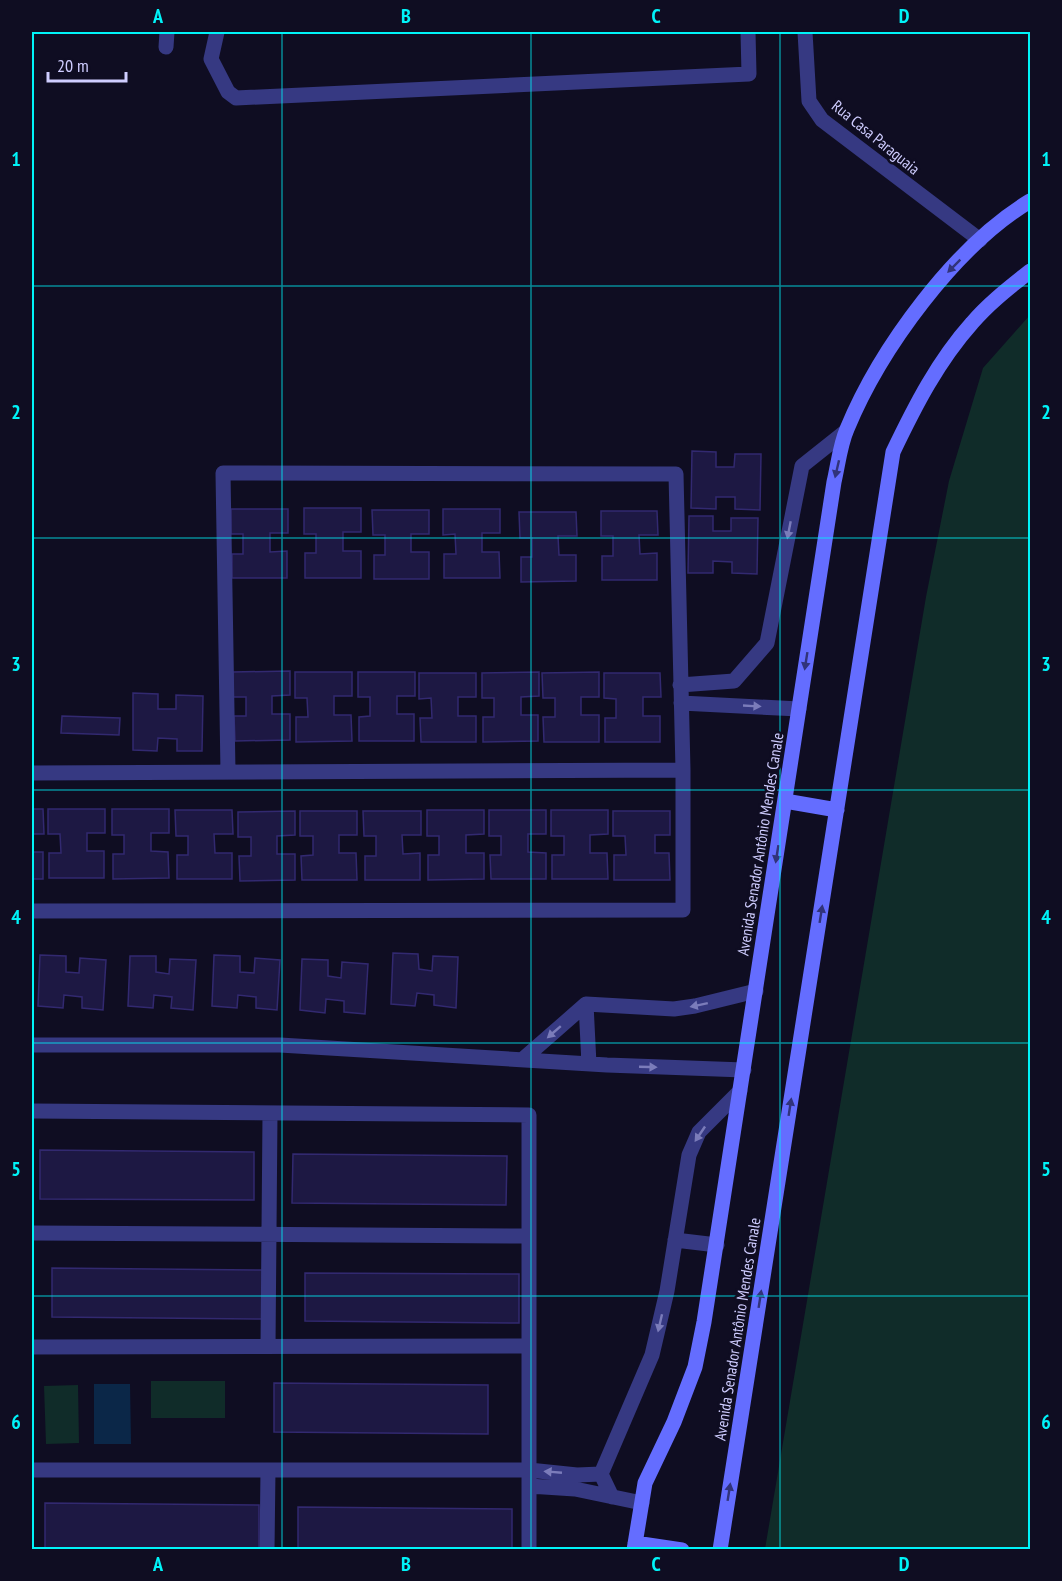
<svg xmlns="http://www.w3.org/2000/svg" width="1062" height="1581" viewBox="0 0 1062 1581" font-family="'PT Sans Narrow',sans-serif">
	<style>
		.green { fill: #102c29 }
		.water { fill: #0b2748 }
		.building { fill: #1d1843; stroke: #322970; stroke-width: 1.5 }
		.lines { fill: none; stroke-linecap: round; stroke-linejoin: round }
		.minor { stroke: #363982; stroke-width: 15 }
		.secondary { stroke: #646dff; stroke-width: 15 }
		.oneway { fill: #31337a }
		.oneway2 { fill: #7b7cba }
		.grid { fill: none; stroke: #00f3f8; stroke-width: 1.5; stroke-opacity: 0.55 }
		.labels { text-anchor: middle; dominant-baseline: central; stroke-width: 5; stroke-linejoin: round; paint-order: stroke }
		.street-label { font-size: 16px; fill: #cfcdff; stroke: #0f0d22 }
		.neatline { fill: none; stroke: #00f3f8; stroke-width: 2 }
		.grid-label { font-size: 20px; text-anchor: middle; font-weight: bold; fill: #00f3f8 }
	</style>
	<rect width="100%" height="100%" fill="#0f0d22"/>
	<path class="green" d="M1030,315V1549H765L926,597L949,481L983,368Z
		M151,1381H225V1418H151Z
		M78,1385L79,1443L46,1444L44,1386Z"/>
	<path class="water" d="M94,1384H130L131,1444H94Z"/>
	<path class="building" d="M692,451L716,452V467H734L735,454H761L760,510L735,509V497H716V509L691,508Z
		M304,508H361V532H343V551H361V578H305V553H316V534H304Z
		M231,509H288V533H270V552L287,551V578H232V554H243V534H231Z
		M443,509H500V533H482V552H499L500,578H444V554H456L455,534L443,535Z
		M372,510H429V534H411V552H429V579H374V555H385V535H373Z
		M601,511H657L658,535H639L640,554L657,553V580H602V556H613V536H601Z
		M519,512H576L577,536H558L559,555H576V581L521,582V557H532V538H520Z
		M689,516H713V531H731V518H758L757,574L732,573V562L713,561V573H688Z
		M290,671V695L272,696V714H290V740L235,741L234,716H246V697H233V672Z
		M295,672H352V696H334V715H351L352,741L296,742V717H308L307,698H295Z
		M358,672H415V696H397V714H414V741H359V717L370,716V697H358Z
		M539,672V696L521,697V715H538V741L483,742V717H494V698H482V673Z
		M599,672V697H581V715H599V742H544L543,717H555V698H543L542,673Z
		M419,673H476V697H458V716H476V742H421L420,718H432L431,698L419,699Z
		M604,673H660L661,697H643V716H660V742H605V718H616V699L604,698Z
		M133,693L158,694V709H176V695L203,696L202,751H177V739L158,738L157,751L133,750Z
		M62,716L120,718L119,735L61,733Z
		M32,809H43L44,834H32Z
		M48,809H105V833H87V851H104V878H49V853H61L60,834H48Z
		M112,809H169V833H151V851L168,852L169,878L113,879V854H124V835H112Z
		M175,810H232L233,834H214L215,853H232V879H177V855H188V836H176Z
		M427,810H484V834L466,835V853H484V879L428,880V855H439V836H427Z
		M489,810H546V834H528V852L546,853V879H491L490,855H501V836H489Z
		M551,810H608V834L590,835V853H607L608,879H552V855H564V836H551Z
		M295,811V835L277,836V854H295V880L240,881L239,856H251V837H238V812Z
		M300,811H357V835H339V853H356L357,880H302L301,856L313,855V836H300Z
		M363,811H421V835H402L403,854L420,853V880H365V856H376V836H364Z
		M613,811H670V835H655V853H669L670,880H614V855H626L625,836H613Z
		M32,852H43V879H32Z
		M393,953L418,954L419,969L432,971L433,956L458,957L456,1008L434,1005V995L417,993L415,1006L391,1004Z
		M40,955L66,956V972L79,973L80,958L106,960L103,1010L82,1008V997L64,995L63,1008L38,1006Z
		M214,955L240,956V972L254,973L255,958L280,960L277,1010L256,1008V997L238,995L237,1008L212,1006Z
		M130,956H156V972L169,974L170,959L196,960L193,1010L171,1008L172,997L154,995L153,1008L128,1006Z
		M302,959L328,960V976L341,978L342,962L368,964L365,1014L344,1012V1001L326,999L325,1013L300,1010Z
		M40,1150L254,1152V1200L40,1199Z
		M293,1154L507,1156L506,1205L292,1203Z
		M52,1268L266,1270V1319L52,1317Z
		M305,1273L519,1274V1323L305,1321Z
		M274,1383L488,1385V1434L274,1432Z
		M45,1503L259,1505V1550H45Z
		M298,1507L512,1509V1550H298Z"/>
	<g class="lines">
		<path class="minor" d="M217,32L211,59L228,92L236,98L749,74L748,32
			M805,32L809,101L822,120L980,240
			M166,47L167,32
			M680,685L734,681L767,643L802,466L846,431
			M681,703L799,709
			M32,773L683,770
			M32,911L683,910V770L676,474L223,473L228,772
			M586,1004L589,1064
			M32,1045H280L607,1065L744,1070
			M522,1060L586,1004L674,1009L695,1006L756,991
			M32,1111L529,1115V1550
			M32,1233L528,1236
			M675,1240L717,1245
			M268,1346L270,1114
			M32,1347L528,1346
			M32,1470H529L577,1475L601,1474
			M529,1486L575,1489L642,1503
			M612,1497L601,1474L652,1355L667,1291L689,1155L699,1132L740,1091
			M267,1550L268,1470"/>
		<path class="secondary" d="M785,801L837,810
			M635,1543L682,1550
			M634,1550L645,1483L674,1422L695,1367L704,1322L834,482C838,465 840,445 847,429C880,349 955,246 1030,201
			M720,1550L893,452C915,406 938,361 972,323C989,303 1010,287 1030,271"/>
	</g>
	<defs><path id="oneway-solid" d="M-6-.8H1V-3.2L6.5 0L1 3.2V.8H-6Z" transform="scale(1.5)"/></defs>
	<g class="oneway">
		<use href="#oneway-solid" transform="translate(954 266) rotate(135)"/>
		<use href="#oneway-solid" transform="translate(837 469) rotate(103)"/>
		<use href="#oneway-solid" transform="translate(806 661) rotate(99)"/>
		<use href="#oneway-solid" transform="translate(777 854) rotate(99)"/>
		<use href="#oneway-solid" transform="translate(821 914) rotate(-81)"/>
		<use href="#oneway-solid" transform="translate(790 1107) rotate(-81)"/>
		<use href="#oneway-solid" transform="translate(760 1299) rotate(-81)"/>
		<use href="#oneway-solid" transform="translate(729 1492) rotate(-81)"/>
	</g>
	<g class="oneway2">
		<use href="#oneway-solid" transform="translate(789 530) rotate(101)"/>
		<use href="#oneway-solid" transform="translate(752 706) rotate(3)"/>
		<use href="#oneway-solid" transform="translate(699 1005) rotate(168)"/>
		<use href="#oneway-solid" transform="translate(554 1032) rotate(139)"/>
		<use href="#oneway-solid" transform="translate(648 1067) rotate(2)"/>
		<use href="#oneway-solid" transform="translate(700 1134) rotate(124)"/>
		<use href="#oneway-solid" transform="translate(660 1323) rotate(103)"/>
		<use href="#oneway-solid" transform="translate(553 1472) rotate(-175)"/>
	</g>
	<path class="grid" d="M282,32V1550M531,32V1550M780,32V1550M32,286H1030M32,538H1030M32,790H1030M32,1043H1030M32,1296H1030"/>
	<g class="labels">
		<g class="street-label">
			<text transform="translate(876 137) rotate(39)">Rua Casa Paraguaia</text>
			<text transform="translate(760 844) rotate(-81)">Avenida Senador Antônio Mendes Canale</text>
			<text transform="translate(737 1329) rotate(-81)">Avenida Senador Antônio Mendes Canale</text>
		</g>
	</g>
	<rect width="1062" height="1581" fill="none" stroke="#0f0d22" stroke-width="66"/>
	<path d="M48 72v9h78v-9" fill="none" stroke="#cfcdff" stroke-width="3"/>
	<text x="57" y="72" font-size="18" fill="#cfcdff" stroke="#0f0d22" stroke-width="4.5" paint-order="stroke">20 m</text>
	<rect x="33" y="33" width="996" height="1515" class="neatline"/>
	<g class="grid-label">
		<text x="158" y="23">A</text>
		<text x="406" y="23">B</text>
		<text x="656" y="23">C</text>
		<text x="904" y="23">D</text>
		<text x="16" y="166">1</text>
		<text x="1046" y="166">1</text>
		<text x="16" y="419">2</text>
		<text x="1046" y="419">2</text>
		<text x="16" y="671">3</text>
		<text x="1046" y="671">3</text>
		<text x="16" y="924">4</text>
		<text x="1046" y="924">4</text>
		<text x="16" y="1176">5</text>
		<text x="1046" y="1176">5</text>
		<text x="16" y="1429">6</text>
		<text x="1046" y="1429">6</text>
		<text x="158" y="1571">A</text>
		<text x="406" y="1571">B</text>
		<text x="656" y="1571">C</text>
		<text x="904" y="1571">D</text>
	</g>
</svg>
